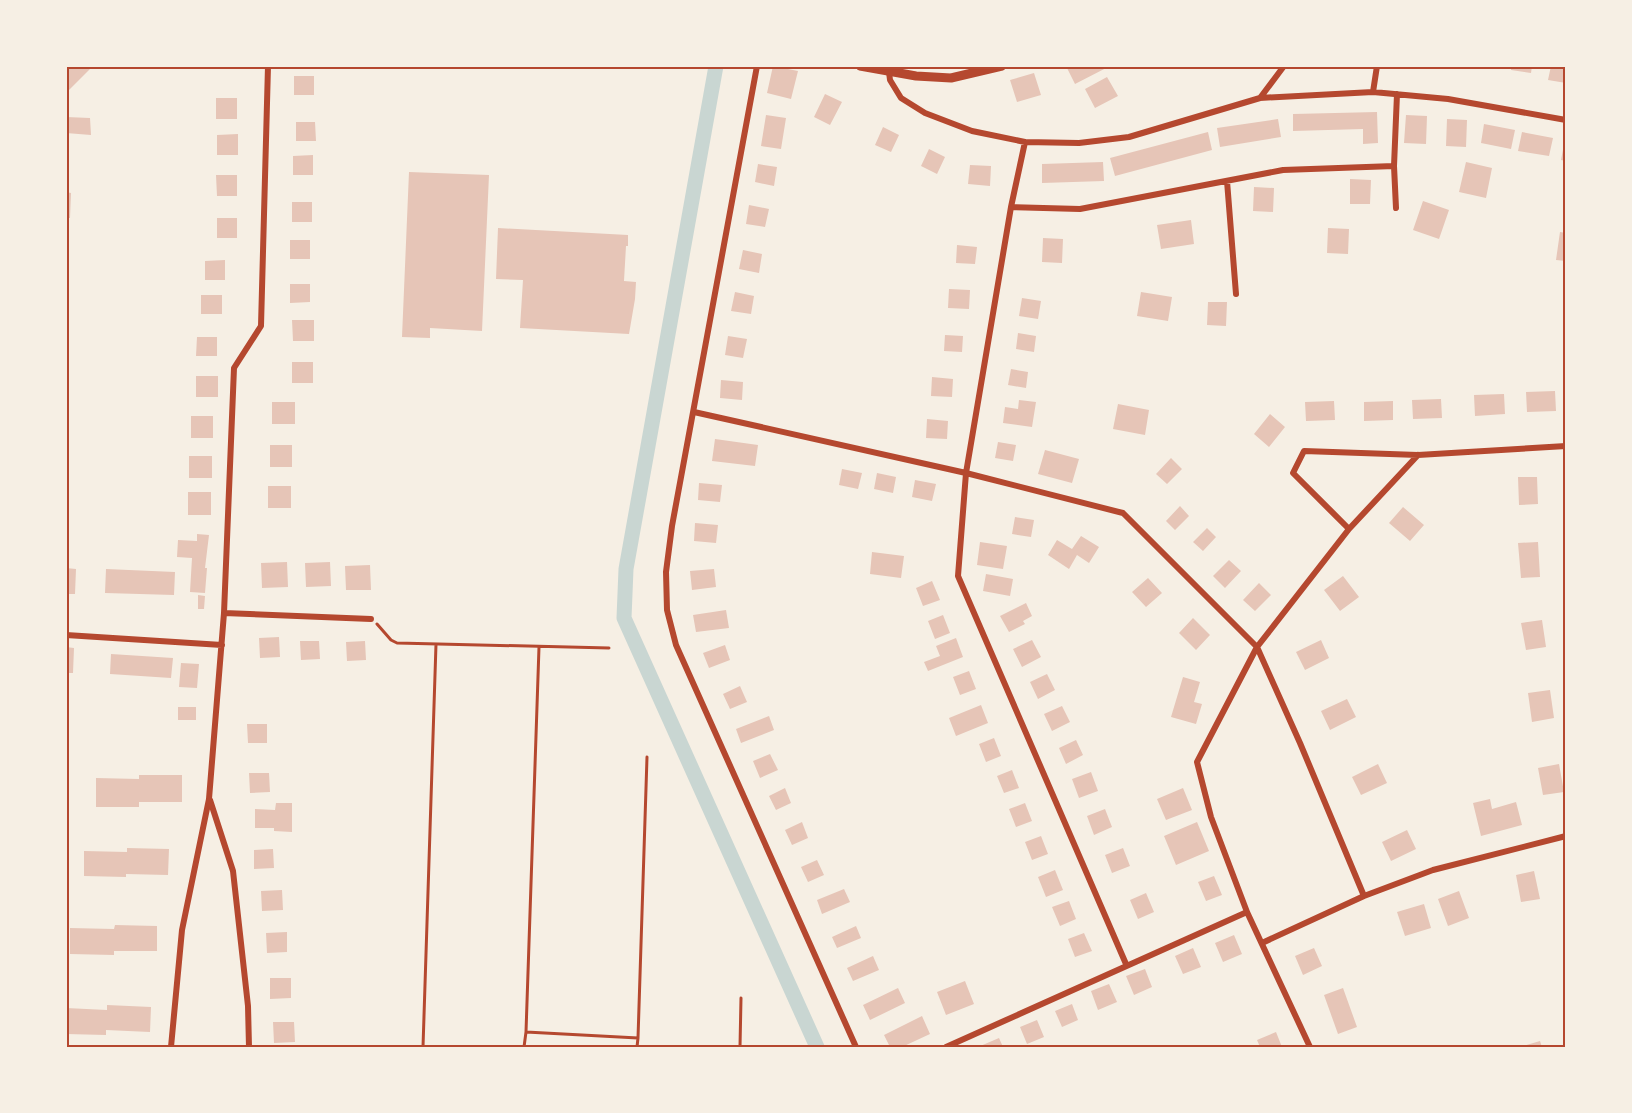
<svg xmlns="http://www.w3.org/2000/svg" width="1632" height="1113" viewBox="0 0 1632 1113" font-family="Arial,sans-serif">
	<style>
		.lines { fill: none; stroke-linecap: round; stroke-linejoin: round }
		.canal { stroke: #c9d6d2; stroke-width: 15 }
		.building { fill: #e6c5b7 }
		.path { stroke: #b5482f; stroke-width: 3 }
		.minor { stroke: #b5482f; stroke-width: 6 }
		.tertiary { stroke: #b5482f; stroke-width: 9 }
		.neatline { fill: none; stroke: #b5482f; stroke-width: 2 }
	</style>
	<rect width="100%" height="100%" fill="#f6efe4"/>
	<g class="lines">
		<path class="canal" d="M716,66L626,569L624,618L817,1047"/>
	</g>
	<path class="building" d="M71,66H88L90,69L67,92L66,72Z
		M773,66L798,71L791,99L767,93Z
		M1066,66H1110L1075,84Z
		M1511,66H1532L1531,73L1511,70Z
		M1551,66H1566V83L1548,80Z
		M1034,73L1041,95L1017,102L1010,80Z
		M294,76H314V95H294Z
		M1107,77L1118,96L1095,108L1085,89Z
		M825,94L842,102L830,125L814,117Z
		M216,98H237V119H216Z
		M1377,112L1378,143L1363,144V129L1293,131V114Z
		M766,115L786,118L781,149L761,146Z
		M1406,115L1427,116L1426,144L1404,143Z
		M66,117L90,118L91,135L66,133Z
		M1278,119L1281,137L1220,147L1217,128Z
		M1447,119L1467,120L1466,147L1446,146Z
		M296,122H315L316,141H296Z
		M1484,124L1515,130L1511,149L1481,143Z
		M883,127L899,135L891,152L875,145Z
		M1208,132L1212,150L1115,176L1110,158Z
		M1522,132L1553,138L1549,156L1518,151Z
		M238,134V155H217V135Z
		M1565,139H1566V161L1561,160Z
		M929,149L945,157L937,174L921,166Z
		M313,155V175H293V156Z
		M1103,162L1104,181L1042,183V164Z
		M1466,162L1492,168L1486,198L1459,192Z
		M758,164L777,167L774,186L755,182Z
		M970,165L991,166L990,186L968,184Z
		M409,172L489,175L482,331L430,328V338L402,337Z
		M216,175H237V196H217Z
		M1350,179L1371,180L1370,204H1350Z
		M1254,187L1274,188L1273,212L1253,211Z
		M66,192L71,193L70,218H66Z
		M1423,201L1449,210L1439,239L1413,230Z
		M292,202H312V222H292Z
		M749,205L769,209L765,227L746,224Z
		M217,218H237V238H217Z
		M1191,220L1194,244L1161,249L1157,225Z
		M498,228L628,235V246H626L624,281L636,282L635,299L629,334L520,328L523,280L496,279Z
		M1328,228L1349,229L1348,254L1327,253Z
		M1560,232L1566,233V261L1556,260Z
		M1043,238L1063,239L1062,263L1042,262Z
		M290,240H310V259H290Z
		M957,245L977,247L975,264L956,263Z
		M743,250L762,254L759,273L739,269Z
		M225,260V280H205V261Z
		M290,284H310V302L290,303Z
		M949,289L970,290L969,309L948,308Z
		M735,292L754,296L751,314L731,311Z
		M1141,292L1172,297L1168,321L1137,316Z
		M201,295H222V314H201Z
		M1022,298L1041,301L1038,319L1019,316Z
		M1208,302H1227L1226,326L1207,325Z
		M292,320H314V341H293Z
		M1018,333L1036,336L1034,352L1016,349Z
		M945,335L963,336L962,352L944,351Z
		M728,336L747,339L743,358L725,355Z
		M197,337H217V356H196Z
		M292,362H313V383H292Z
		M1011,369L1028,372L1026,388L1008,385Z
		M196,376H218V397H196Z
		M932,377L953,379L952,397L931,396Z
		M721,380L743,382L742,400L720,398Z
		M1555,391L1556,411L1527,412L1526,392Z
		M1504,394L1505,414L1475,416L1474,395Z
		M1441,399L1442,418L1413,419L1412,400Z
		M1019,400L1036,402L1032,427L1003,423L1005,407L1018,409Z
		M1334,401L1335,420L1306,421L1305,402Z
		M1393,401V420L1364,421V402Z
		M272,402H295V424H272Z
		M1118,404L1149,410L1145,435L1113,429Z
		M1270,414L1285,427L1269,447L1254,434Z
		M191,416H213V438H191Z
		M927,419L948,421L947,439L926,438Z
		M715,439L758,445L755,466L712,461Z
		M998,442L1016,445L1013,461L995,458Z
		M270,445H292V467H270Z
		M1045,450L1079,459L1072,483L1038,474Z
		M189,456H212V478H189Z
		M1171,458L1182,469L1167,484L1156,474Z
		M842,469L862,473L858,489L839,485Z
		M877,473L896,477L893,493L874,489Z
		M1518,477H1537L1538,504L1519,505Z
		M915,480L936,484L932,501L912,497Z
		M699,483L722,485L720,502L698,500Z
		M268,486H291V508H268Z
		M188,492H211V515H188Z
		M1180,506L1189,516L1175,530L1166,521Z
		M1403,507L1424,525L1410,541L1389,523Z
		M1015,517L1034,520L1031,537L1012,534Z
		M695,523L718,525L716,543L694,541Z
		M1207,528L1216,537L1203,551L1193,542Z
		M197,534L209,535L205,568H207L205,593L190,592L192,558L177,557L178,540L197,541Z
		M1081,536L1099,547L1089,563L1077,555L1069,569L1048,555L1057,540L1072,549Z
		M980,542L1007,546L1003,569L977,565Z
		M1538,542L1540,577L1521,578L1518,543Z
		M872,552L904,556L901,578L870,574Z
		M1229,560L1241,571L1225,588L1213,576Z
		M287,562L288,587L262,588L261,563Z
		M330,562L331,586L306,587L305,563Z
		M370,565L371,590H346L345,566Z
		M66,568L76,569L75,594H66Z
		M106,569L175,572L174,595L105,593Z
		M714,569L716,587L692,590L690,571Z
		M986,574L1013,579L1010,596L983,591Z
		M1343,576L1359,597L1340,611L1324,590Z
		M1148,578L1162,593L1146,607L1132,592Z
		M932,581L940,600L923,606L916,588Z
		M1259,583L1271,595L1255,611L1243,600Z
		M198,595L205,596L204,609H198Z
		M1026,603L1032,616L1023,621L1025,624L1009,632L1000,616Z
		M726,610L729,628L696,632L693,615Z
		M943,615L950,633L935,639L928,621Z
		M1193,618L1210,635L1196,650L1179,633Z
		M1542,620L1546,647L1526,650L1521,623Z
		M279,637L280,657L260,658L259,638Z
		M956,638L963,657L928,671L924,662L940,656L936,646Z
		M1032,640L1041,657L1022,667L1013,649Z
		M1321,640L1329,658L1305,670L1296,652Z
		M300,641H319L320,659L301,660Z
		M365,641L366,660L347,661L346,642Z
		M725,645L730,660L709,668L703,653Z
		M66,647L74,648L73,673H66Z
		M111,654L173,658L171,678L110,674Z
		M181,663L199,664L197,688L179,687Z
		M969,671L976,689L960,695L953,677Z
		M1047,674L1055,690L1038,699L1030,682Z
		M1183,677L1200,682L1194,702L1202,704L1196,724L1171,717Z
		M740,686L747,702L730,709L723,694Z
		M1550,690L1554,718L1532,722L1528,693Z
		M1347,699L1356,717L1330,730L1321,711Z
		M981,705L988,723L956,736L949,718Z
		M1062,706L1070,722L1052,731L1044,714Z
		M178,707H196V720H178Z
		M769,716L774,730L741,743L736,729Z
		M247,724H267V743H248Z
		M994,738L1001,756L986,762L979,744Z
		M1076,740L1083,755L1066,764L1059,748Z
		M770,754L778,770L760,778L753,761Z
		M1378,764L1387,783L1361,795L1352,777Z
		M1559,764L1564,792L1543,795L1538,768Z
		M1012,770L1019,788L1004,793L997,776Z
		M1091,772L1098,791L1079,798L1072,779Z
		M249,773H269L270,792L250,793Z
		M139,775H182V802H139V807H96V778L139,779Z
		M785,788L791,803L776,810L769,796Z
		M1183,788L1192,810L1166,820L1157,799Z
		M1490,799L1492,809L1516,802L1522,825L1481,836L1473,803Z
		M276,803H292V832L274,831V828H255V809L275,810Z
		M1025,803L1032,821L1016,827L1009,809Z
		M1105,809L1112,827L1094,835L1087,816Z
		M802,822L808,838L792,845L785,830Z
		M1197,822L1209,851L1176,865L1164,836Z
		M1407,830L1416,849L1391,861L1382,842Z
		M1041,836L1048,854L1032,860L1025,842Z
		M127,848L169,849L168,875L126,874V877L84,876V851L127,852Z
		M1123,848L1130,866L1112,873L1105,855Z
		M273,849L274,868L254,869V850Z
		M817,860L824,875L808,882L801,867Z
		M1055,870L1063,890L1046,897L1038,877Z
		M1534,871L1540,899L1521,902L1516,875Z
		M1214,876L1222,895L1206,901L1198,882Z
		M844,889L850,902L822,914L817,900Z
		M282,890L283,910L262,911L261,891Z
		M1459,891L1469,918L1448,926L1438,899Z
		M1146,893L1154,912L1138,919L1130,900Z
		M1069,901L1076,919L1060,926L1052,907Z
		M1424,904L1431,928L1405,936L1397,912Z
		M115,925L157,926V951H114V955L70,954V928L114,929Z
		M856,926L861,938L837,948L832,937Z
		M287,932V952L267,953L266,933Z
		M1084,933L1092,951L1075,957L1068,939Z
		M1234,935L1242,954L1223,962L1215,943Z
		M1193,948L1201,967L1183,974L1175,956Z
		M1314,948L1322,966L1303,975L1295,956Z
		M873,956L879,970L853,981L847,968Z
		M1145,969L1152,987L1134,995L1126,976Z
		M270,978H291V998L270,999Z
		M965,981L974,1004L946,1015L937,992Z
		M1109,984L1117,1002L1098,1010L1091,991Z
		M898,988L905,1003L870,1020L863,1005Z
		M1343,988L1357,1027L1338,1034L1324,995Z
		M1072,1004L1078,1020L1062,1027L1055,1011Z
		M107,1005L151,1007L150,1032L106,1030V1035L66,1034V1008L107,1010Z
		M922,1016L930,1034L902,1047H890L884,1035Z
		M1037,1020L1044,1037L1027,1044L1020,1027Z
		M273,1022H294L295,1042L274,1043Z
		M1276,1032L1282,1047H1260L1257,1040Z
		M999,1038L1003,1047H978Z
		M1540,1041L1542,1047H1523V1046Z"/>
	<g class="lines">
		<path class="path" d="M377,624L391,640L397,643L609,648
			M526,1032L539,647
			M638,1038L647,757
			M423,1047L436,644
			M524,1047L526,1032L638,1038L637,1047
			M740,1047L741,998"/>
		<path class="minor" d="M757,66L672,526L666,572L667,610L676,645L856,1047
			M889,72L890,80L901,98L925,113L972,131L1025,142L1079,143L1129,137L1260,98L1373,92L1448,99L1566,120
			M1373,92L1377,66
			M1260,98L1284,66
			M1025,142L1011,207L966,473L958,576L1126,964
			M1227,181L1236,294
			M1011,207L1080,209L1283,170L1394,166
			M1396,208L1394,166L1397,94
			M694,412L966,473L1123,513L1257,647L1300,743L1364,896
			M1349,529L1293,473L1304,451L1418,455L1566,446
			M1566,579V661
			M224,613L371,619
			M66,635L222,645
			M210,800L233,871L248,1006L249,1047
			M1262,943L1364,896L1433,870L1566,836
			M171,1047L182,930L209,799L224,613L234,368L261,326L268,66
			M946,1047L1247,912
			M1310,1047L1247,912L1211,817L1197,762L1257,647L1349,529L1418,455"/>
		<path class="tertiary" d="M860,66L916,76L951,78L1002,66"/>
	</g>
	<rect width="1632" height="1113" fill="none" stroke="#f6efe4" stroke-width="135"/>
	<rect x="68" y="68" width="1496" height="978" class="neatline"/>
</svg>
